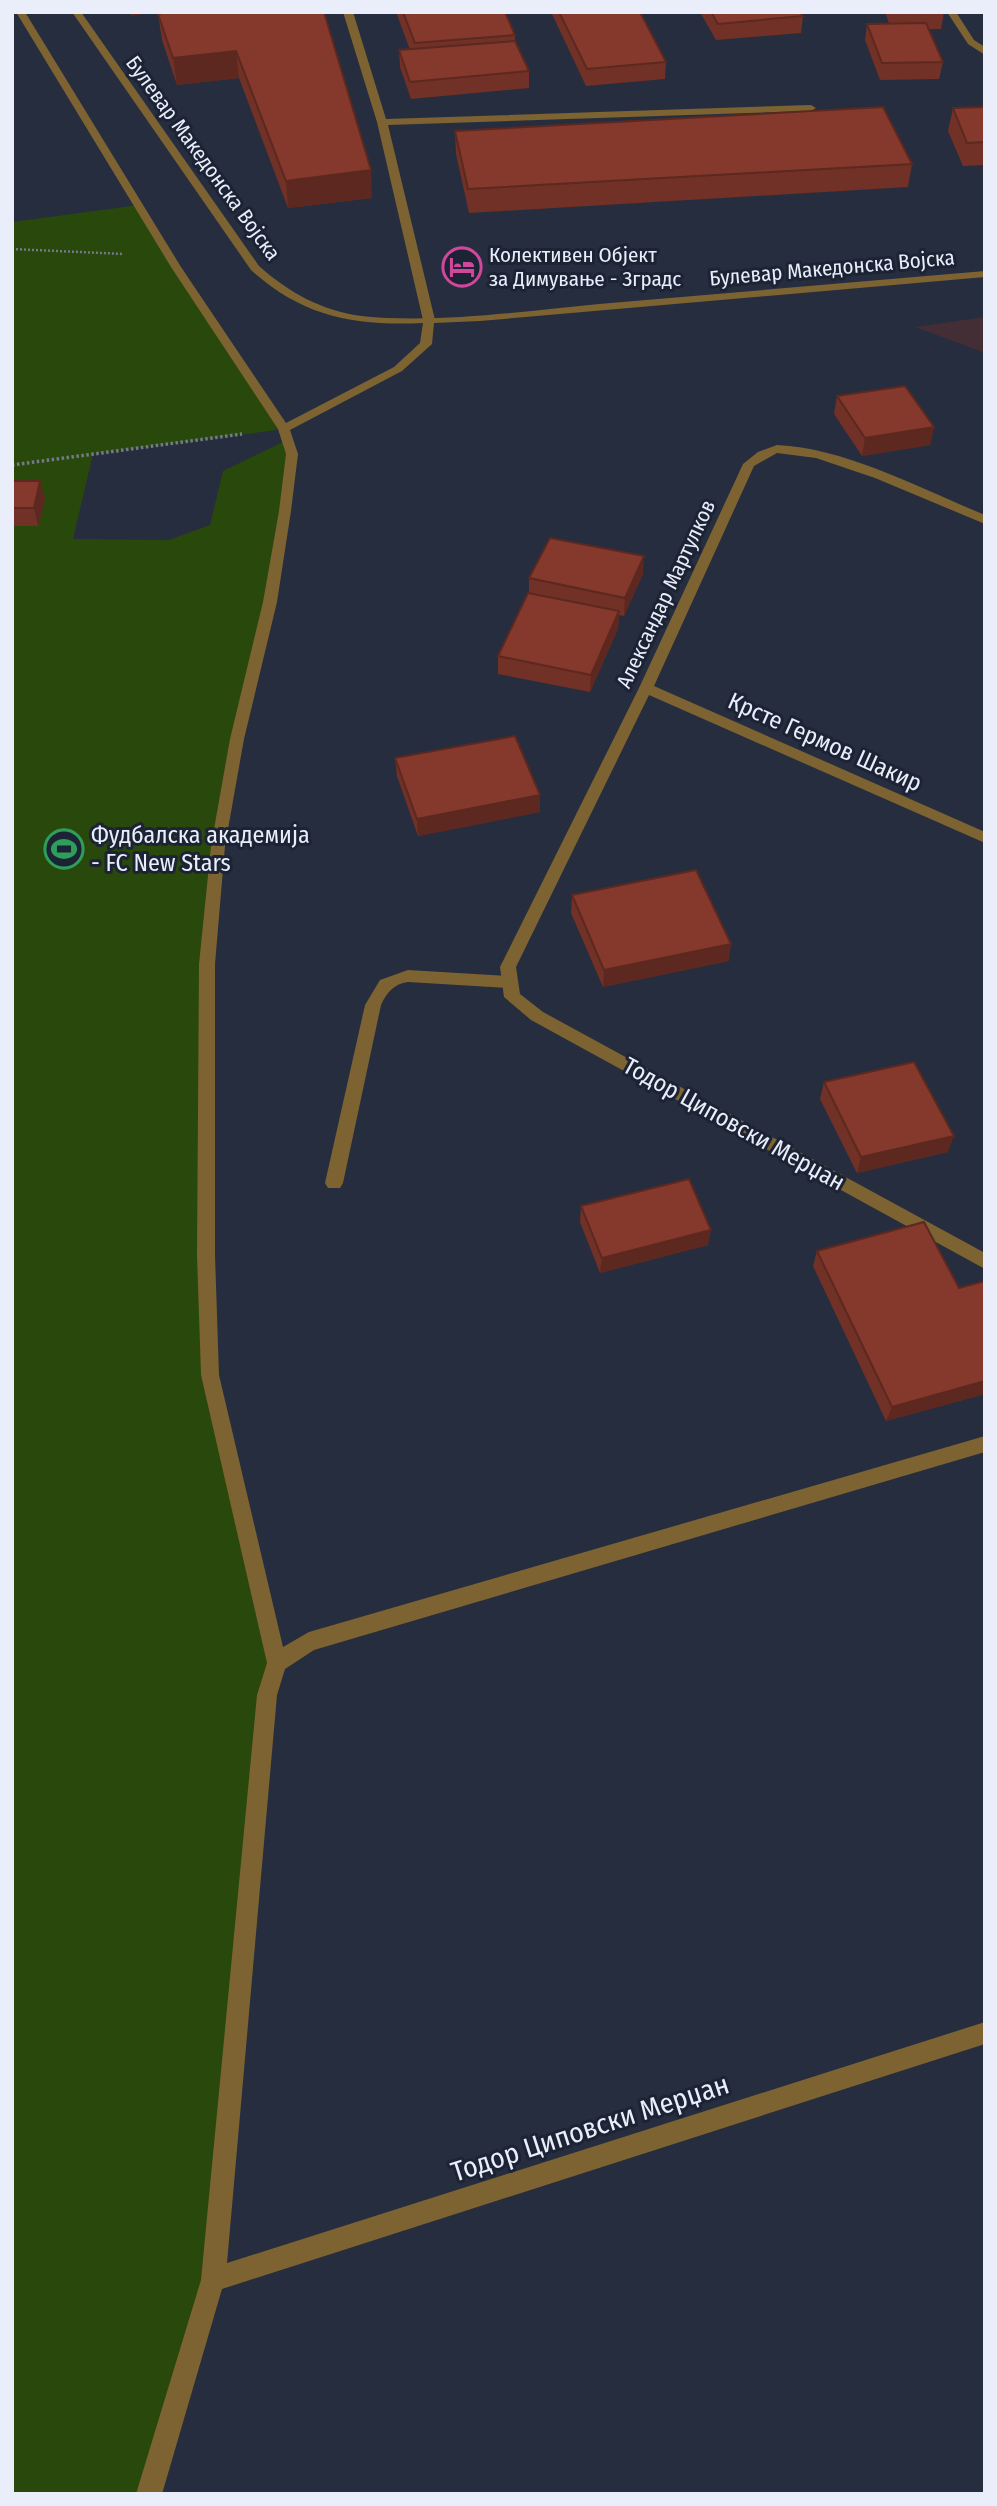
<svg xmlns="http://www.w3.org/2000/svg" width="997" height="2506" viewBox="0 0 997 2506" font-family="'Fira Sans Condensed',sans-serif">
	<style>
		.education { fill: #422e34 }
		.green { fill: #29480b }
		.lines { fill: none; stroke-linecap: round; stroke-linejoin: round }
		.path-far1 { stroke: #747a8a; stroke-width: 2.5; stroke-dasharray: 2 2; stroke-linecap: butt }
		.path { stroke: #747a8a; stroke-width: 3.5; stroke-dasharray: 2.5 2.5; stroke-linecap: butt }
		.service { fill: #7c6331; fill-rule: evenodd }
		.minor { fill: #7c6331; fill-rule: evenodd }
		.wall { fill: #723126 }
		.shaded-wall { fill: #5c281f }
		.building { fill: #84392c; stroke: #5c281f; stroke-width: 2 }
		.labels { text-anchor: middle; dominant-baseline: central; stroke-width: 6; stroke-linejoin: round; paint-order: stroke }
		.far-street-label { font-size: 21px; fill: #e9eefa; stroke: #1c2334 }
		.far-poi-label { font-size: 21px; fill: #e9eefa; stroke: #1c2334; text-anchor: start }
		.street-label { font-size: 24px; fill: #e9eefa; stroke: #1c2334 }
		.poi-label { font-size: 24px; fill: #e9eefa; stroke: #1c2334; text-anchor: start }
		.near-street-label { font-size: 28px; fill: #e9eefa; stroke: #1c2334 }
	</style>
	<rect width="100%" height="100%" fill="#262d3f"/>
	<path class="education" d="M985,317V353L915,327Z"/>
	<path class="green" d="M139,205L284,429L93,454L73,539L169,540L210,525L223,471L287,440L292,454L211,906L207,1332L277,1663L213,2280L149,2494H12V222Z"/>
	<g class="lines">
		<path class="path-far1" d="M12,249L124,254"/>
		<path class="path" d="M12,465L242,434"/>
		<path class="service" d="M343,12H353L386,119L811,105L816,108L811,111L388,125L435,320L429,323L423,320L377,122Z
			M408,970L508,976L516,982L508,988L408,982C394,984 387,992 381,1005L343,1183L340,1188H328L325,1183L365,1005L380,980Z"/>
		<path class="minor" d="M16,12H25L181,267L286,423L394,367L420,343L423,323C355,326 303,317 251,270L72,12H81L259,266C288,292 322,311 362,316C435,324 525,311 599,304C728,293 856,282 985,271V277L480,321L434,323L432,344L402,371L290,430L298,454L291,511L277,602L244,739L225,846L215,964V1255L219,1375L283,1647L309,1632L985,1436V1452L314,1650L285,1669L277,1695L227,2263L985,2022V2044L222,2289L162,2494H136L201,2280L257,1695L267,1663L201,1375L197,1255L199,964L211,846L230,739L263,602L279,511L286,454L278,429L171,267Z
			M947,12H956L974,40L985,47V55L968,44Z
			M777,445C846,448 921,489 985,515V524L875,478L816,458L777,453L754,466L654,686L985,832V843L649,695L516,967L520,994L543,1012L985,1253V1269L531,1020L504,997L500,967L639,688L743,464L758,452Z"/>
	</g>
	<path class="wall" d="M324,12L372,198L288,208L239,78L177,85L162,40L158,14Z
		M396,12H505L515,35V41L529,71V88L411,99L400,67L399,50H410Z
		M551,12H640L666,62L665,79L586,86Z
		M700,12H800L803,16L801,33L716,40Z
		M885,12H944L941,29H929L943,62L939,79L880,80L865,40L867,24L889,23Z
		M985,107V165L963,166L948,131L953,108Z
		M455,131L912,164L908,187L469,213L456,154Z
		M837,396L934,427L930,445L862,456L834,414Z
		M12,481H40L45,499L38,526H12Z
		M643,574L624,616L619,615L618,629L590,692L498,674V656L529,593V578Z
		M395,758L540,812L418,836L397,776Z
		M572,895L729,961L603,987L571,913Z
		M824,1082L948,1152L857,1173L820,1099Z
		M581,1206L708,1245L600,1273L580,1222Z
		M817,1251L959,1288L985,1281V1394L886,1421L813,1266Z"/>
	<path class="shaded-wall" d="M131,12H157L131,16Z
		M236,51L239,78L177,85L173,58Z
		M371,170L372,198L288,208L286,181Z
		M934,427L930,445L862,456L865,438Z
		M40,481L45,499L38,526L34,508Z
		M644,556L643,574L624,616L625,598Z
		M619,611L618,629L590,692L591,675Z
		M540,795V812L418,836L417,819Z
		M731,944L729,961L603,987L604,970Z
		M954,1136L948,1152L857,1173L861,1157Z
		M711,1230L708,1245L600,1273L602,1258Z
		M985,1381V1394L886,1421L892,1407Z"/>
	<path class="building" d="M168,12H324L371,170L286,181L236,51L173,58L158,14Z
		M403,12H505L515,35L415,43Z
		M559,12H640L666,62L587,69Z
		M711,12H800L803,16L718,24Z
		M926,23L943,62L882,63L867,24Z
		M515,41L529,71L410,82L399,50Z
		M883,107L912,164L468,189L455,131Z
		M985,107V142L967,143L953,108Z
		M905,386L934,427L865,438L837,396Z
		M12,481H40L34,508H12Z
		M550,538L644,556L625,598L529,578Z
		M528,593L619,611L591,675L498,656Z
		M515,736L540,795L417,819L395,758Z
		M696,870L731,944L604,970L572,895Z
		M914,1062L954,1136L861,1157L824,1082Z
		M689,1179L711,1230L602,1258L581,1206Z
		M924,1222L959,1288L985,1281V1381L892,1407L817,1251Z"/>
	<defs>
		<g id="hotel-ring" transform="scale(2.0125)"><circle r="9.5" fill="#1c2334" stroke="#d1479c" stroke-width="1.5"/><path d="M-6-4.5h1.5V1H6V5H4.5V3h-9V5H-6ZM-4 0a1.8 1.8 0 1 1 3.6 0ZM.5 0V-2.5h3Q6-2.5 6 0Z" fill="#d1479c"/></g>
		<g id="stadium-ring" transform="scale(2.0125)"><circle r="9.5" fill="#1c2334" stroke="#2e9e5b" stroke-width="1.5"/><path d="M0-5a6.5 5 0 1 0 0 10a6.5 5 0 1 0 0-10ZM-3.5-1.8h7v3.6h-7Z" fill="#2e9e5b"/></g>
	</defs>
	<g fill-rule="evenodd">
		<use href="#hotel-ring" x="462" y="267"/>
		<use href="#stadium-ring" x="64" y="849"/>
	</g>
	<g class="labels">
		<g class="far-street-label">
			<text transform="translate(203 158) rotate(54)">Булевар Македонска Војска</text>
			<text transform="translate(832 268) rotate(-5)">Булевар Македонска Војска</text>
			<text transform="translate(666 594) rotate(-65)">Александар Мартулков</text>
		</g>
		<g class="far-poi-label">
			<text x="489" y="255">Колективен Објект<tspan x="489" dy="24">за Димување - Зградс</tspan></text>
		</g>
		<g class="street-label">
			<text transform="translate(825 742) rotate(24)">Крсте Гермов Шакир</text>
			<text transform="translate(734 1124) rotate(29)">Тодор Циповски Мерџан</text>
		</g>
		<g class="poi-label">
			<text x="91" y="835">Фудбалска академија<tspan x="91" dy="28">- FC New Stars</tspan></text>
		</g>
		<g class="near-street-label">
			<text transform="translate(590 2128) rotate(-18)">Тодор Циповски Мерџан</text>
		</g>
	</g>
	<rect width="997" height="2506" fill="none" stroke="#e9eefa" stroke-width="28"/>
</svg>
